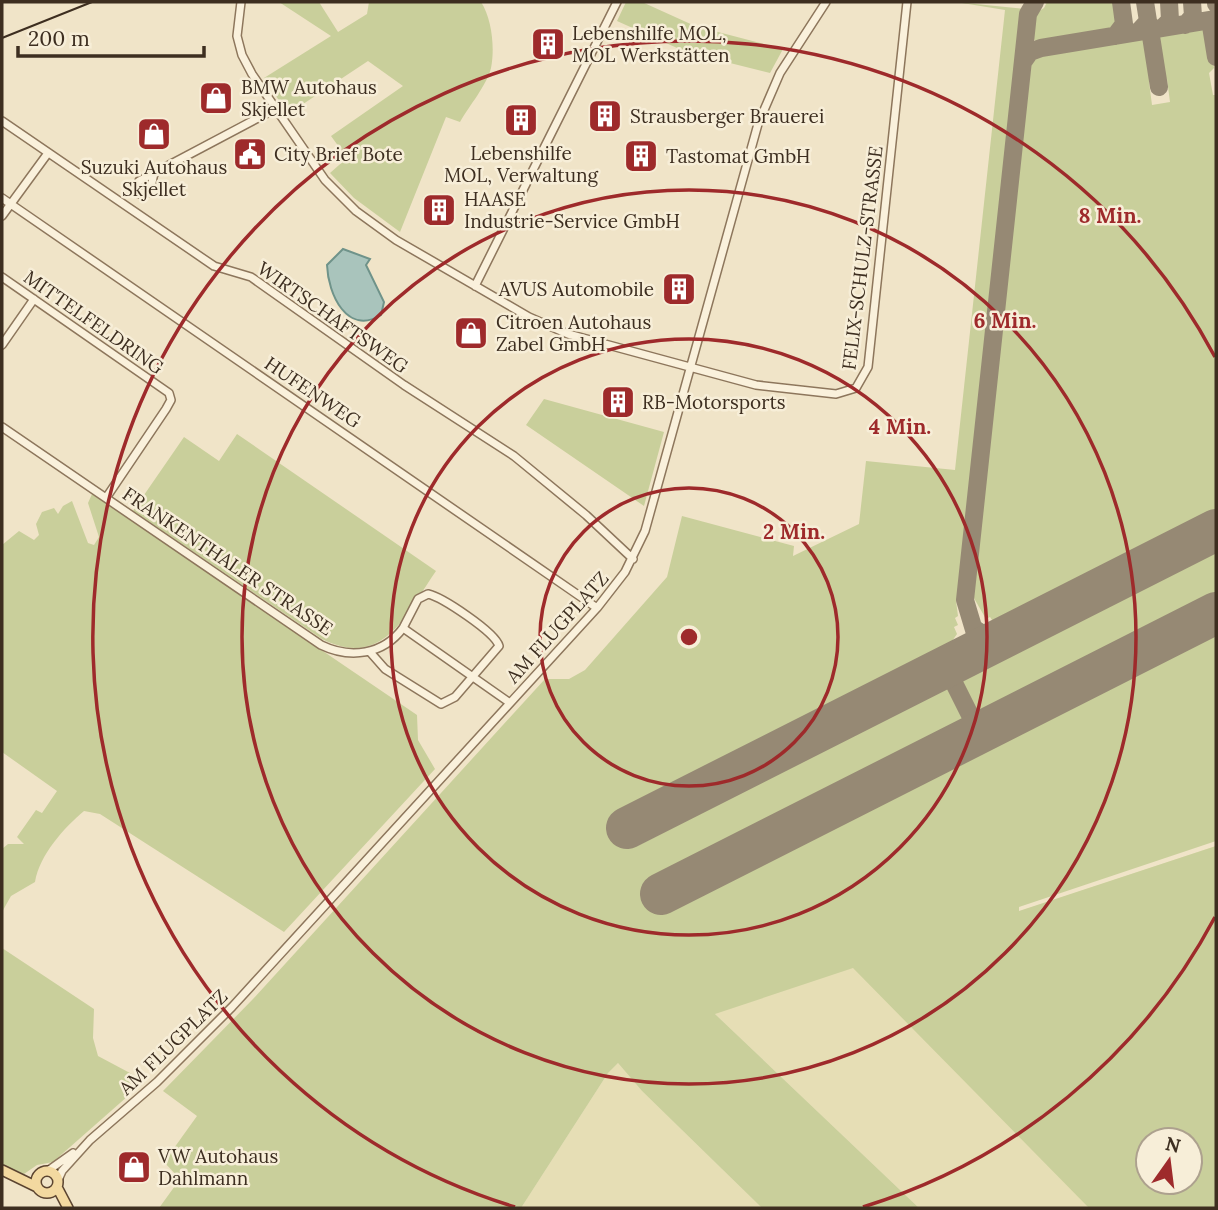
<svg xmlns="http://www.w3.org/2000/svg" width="1218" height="1210" viewBox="0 0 1218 1210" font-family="Lora,serif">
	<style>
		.farmland { fill: #e6deb5; fill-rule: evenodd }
		.green { fill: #c9cf9b; fill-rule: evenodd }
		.water { fill: #a9c4bc; stroke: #6f938a; stroke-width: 2 }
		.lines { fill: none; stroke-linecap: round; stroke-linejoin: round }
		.taxiway { stroke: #968974; stroke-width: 18 }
		.runway { stroke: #968974; stroke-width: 42 }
		.minor-casing { stroke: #8d765c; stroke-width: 10 }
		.major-casing { stroke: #5b4430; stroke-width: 12 }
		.minor { stroke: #faf1dc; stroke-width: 7 }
		.major { stroke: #f3d9a0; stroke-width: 9 }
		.tram { stroke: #3d2e20; stroke-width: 2 }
		.ring { fill: none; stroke: #9e2a2b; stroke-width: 3.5 }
		.labels { text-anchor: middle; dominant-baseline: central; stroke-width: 5; stroke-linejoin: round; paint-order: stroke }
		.poi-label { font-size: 19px; fill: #3d2e20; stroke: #f7eed8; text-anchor: start }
		.street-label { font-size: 19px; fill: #3d2e20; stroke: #f7eed8 }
		.centre { fill: #9e2a2b; stroke: #f7eed8; stroke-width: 3.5 }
		.ring-label { font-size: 21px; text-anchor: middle; font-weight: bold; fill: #9e2a2b; stroke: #f7eed8; stroke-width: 5; stroke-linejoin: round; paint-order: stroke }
	</style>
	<rect width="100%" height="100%" fill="#f0e4c8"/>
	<path class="farmland" d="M1216,846V1208H919L714,1013ZM1148,1140H1190V1182H1148Z
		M618,1063L642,1091L762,1208H521L608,1073Z"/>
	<path class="green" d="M279,2H319L338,32L367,14L369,2H481C492,19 495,48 491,68C487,85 469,106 460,122L446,117L400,232L354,198L330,173L347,158L331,136L403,86L368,61L288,114L264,78L331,36Z
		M626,2H642L695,26L783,49L770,73L686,52L617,21Z
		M956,2L1025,9L960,597L956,601L958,616L955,618L958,625L954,627L957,634L948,647L950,650L665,794L661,788L618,810L637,846L674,827L671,820L1216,545V841L1019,907V911L1216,846V1208H1089L853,968L715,1014L919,1208H762L642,1091L618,1063L608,1073L521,1208H159L180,1179L164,1162L197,1116L163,1091L253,999L545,679H569L585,670L667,577L682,516L794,546L793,556L859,524L866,461L955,470L1005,10ZM1148,1140H1190V1182H1148Z
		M1047,2H1117L1119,21L1111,32L1036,42L1030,34L1032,18H1035L1036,13L1044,8Z
		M1204,27L1208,31L1214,68L1209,73L1213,95H1216V515L1000,625L998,622L994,623L990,617L986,619L971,593L1028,67L1033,58L1041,53L1143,37L1148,41L1154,78L1149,82L1152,105L1170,102L1167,79L1161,76L1155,40L1158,34Z
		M544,399L664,432L644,506L526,425Z
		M237,434L436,571C406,614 384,670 322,639L133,511L184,437L219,461Z
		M92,494L417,715L418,740L435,769L284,932L100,814L84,811C64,828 40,854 35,882L11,896L2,912V849L8,844H24L17,837L36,810L42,813L57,791L2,752V545L19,531L34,540L39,535L36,524L42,512L54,508L58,514L63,506L72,501L88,543L94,545L99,537L88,503Z
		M2,948L94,1009L93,1038L98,1056L145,1081L53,1162L37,1165L24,1174L2,1165Z"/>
	<path class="water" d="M343,249L370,259L366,265L384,302L381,315C347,336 328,294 327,265Z"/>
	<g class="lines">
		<path class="taxiway" d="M1216,2V4
			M1210,20L1216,57
			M1185,25L1193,16L1192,2
			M1162,28L1170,20L1169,2
			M1150,30L1159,87
			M1138,32L1148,21L1145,2
			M1115,36L1124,24L1121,2
			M1023,62L1030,52L1041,48L1216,19
			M975,629L988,638H1003
			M966,657L977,640L965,600L1028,14L1035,2
			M946,667L979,733"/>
		<path class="runway" d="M627,828L1216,530
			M661,894L1216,613"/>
		<g class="minor-casing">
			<path id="minor" d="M241,2L237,36L242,55L252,74L325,180L356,211L396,240L529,317L568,334L756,385L836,394L856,388L868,367L907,2
				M2,121L214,266L251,277L404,385L514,456L586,515L633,559
				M154,173L150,192L139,194L136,188L139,181L275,109
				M2,198L597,608
				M2,216L48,153
				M2,277L169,393L171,400L166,409L106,498
				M475,286L617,2
				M2,345L34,299
				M2,427L321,645C350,659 383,655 403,628L510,703
				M370,652L385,669L441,704L455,697L499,646C495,632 442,597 428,594L418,599L403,628
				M49,1170L73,1153
				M58,1180L62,1171L90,1140L157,1082L232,1007L597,608L625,572L645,531L758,124L780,73L826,2"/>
		</g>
		<g class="major-casing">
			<path id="major" d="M2,1170L37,1187
				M36 1182a11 11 0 1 1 22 0a11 11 0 1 1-22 0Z
				M57,1187L68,1208"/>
		</g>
		<use href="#minor" class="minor"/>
		<use href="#major" class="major"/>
		<path class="tram" d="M2,38L92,2"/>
	</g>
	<g class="ring">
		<circle cx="689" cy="637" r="149"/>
		<circle cx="689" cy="637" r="298"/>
		<circle cx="689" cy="637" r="447"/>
		<path d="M1215 917A596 596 0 0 1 863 1207M515 1207A596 596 0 1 1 1215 357"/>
	</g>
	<defs>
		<g id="building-square" transform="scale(1.75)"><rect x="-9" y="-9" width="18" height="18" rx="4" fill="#9e2a2b" stroke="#f7eed8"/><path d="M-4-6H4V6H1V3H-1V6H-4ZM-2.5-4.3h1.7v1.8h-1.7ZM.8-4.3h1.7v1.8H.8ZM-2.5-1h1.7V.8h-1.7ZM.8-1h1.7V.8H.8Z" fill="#fff"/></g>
		<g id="shop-square" transform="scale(1.75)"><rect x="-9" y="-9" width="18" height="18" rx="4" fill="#9e2a2b" stroke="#f7eed8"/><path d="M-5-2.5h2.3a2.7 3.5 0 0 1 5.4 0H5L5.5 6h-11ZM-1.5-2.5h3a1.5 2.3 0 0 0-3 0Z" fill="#fff"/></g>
		<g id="civic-square" transform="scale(1.75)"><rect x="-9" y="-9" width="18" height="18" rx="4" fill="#9e2a2b" stroke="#f7eed8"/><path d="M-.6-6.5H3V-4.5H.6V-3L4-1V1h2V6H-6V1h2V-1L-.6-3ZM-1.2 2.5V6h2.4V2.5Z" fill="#fff"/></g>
	</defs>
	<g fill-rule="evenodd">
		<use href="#building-square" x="548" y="44"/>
		<use href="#shop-square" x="216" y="98"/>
		<use href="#building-square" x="605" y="116"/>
		<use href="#building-square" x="521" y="120"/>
		<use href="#shop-square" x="154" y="134"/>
		<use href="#civic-square" x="250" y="154"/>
		<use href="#building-square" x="641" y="156"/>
		<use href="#building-square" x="439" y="210"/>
		<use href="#building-square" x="679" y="289"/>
		<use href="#shop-square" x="471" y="333"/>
		<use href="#building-square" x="618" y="402"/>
		<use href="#shop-square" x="134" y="1167"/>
	</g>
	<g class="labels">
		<g class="poi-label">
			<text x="572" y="33">Lebenshilfe MOL,<tspan x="572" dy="22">MOL Werkstätten</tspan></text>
			<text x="241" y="87">BMW Autohaus<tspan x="241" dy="22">Skjellet</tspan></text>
			<text x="630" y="116">Strausberger Brauerei</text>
			<text x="521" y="153" text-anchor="middle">Lebenshilfe<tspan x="521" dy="22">MOL, Verwaltung</tspan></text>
			<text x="274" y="154">City Brief Bote</text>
			<text x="666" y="156">Tastomat GmbH</text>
			<text x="154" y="167" text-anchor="middle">Suzuki Autohaus<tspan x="154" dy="22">Skjellet</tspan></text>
			<text x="464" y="199">HAASE<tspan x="464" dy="22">Industrie-Service GmbH</tspan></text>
			<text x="654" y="289" text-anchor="end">AVUS Automobile</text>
			<text x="496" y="322">Citroen Autohaus<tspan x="496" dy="22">Zabel GmbH</tspan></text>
			<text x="642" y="402">RB-Motorsports</text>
			<text x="158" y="1156">VW Autohaus<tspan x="158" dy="22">Dahlmann</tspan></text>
		</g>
		<g class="street-label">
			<text transform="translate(862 258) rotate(-83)">FELIX-SCHULZ-STRASSE</text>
			<text transform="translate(333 317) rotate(35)">WIRTSCHAFTSWEG</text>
			<text transform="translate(94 322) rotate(35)">MITTELFELDRING</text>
			<text transform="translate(313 392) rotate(34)">HUFENWEG</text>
			<text transform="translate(228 561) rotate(34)">FRANKENTHALER STRASSE</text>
			<text transform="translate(557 627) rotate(-48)">AM FLUGPLATZ</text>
			<text transform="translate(173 1042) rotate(-44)">AM FLUGPLATZ</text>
		</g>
	</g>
	<circle cx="689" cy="637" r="10" class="centre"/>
	<g class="ring-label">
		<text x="1110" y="223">8 Min.</text>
		<text x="1005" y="328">6 Min.</text>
		<text x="900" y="434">4 Min.</text>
		<text x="794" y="539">2 Min.</text>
	</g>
	<rect width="1218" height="1210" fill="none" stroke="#3d2e20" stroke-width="7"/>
	<g transform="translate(1169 1161) rotate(14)"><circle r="33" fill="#f7eed8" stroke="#ada18e" stroke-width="2"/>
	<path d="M0-5L12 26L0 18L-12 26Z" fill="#9e2a2b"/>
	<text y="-10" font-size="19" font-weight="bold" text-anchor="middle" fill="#3d2e20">N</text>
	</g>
	<path d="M18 46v10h186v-10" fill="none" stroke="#3d2e20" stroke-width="3.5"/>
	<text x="28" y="46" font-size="21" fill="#3d2e20" stroke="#f7eed8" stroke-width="5" paint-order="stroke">200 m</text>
</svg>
